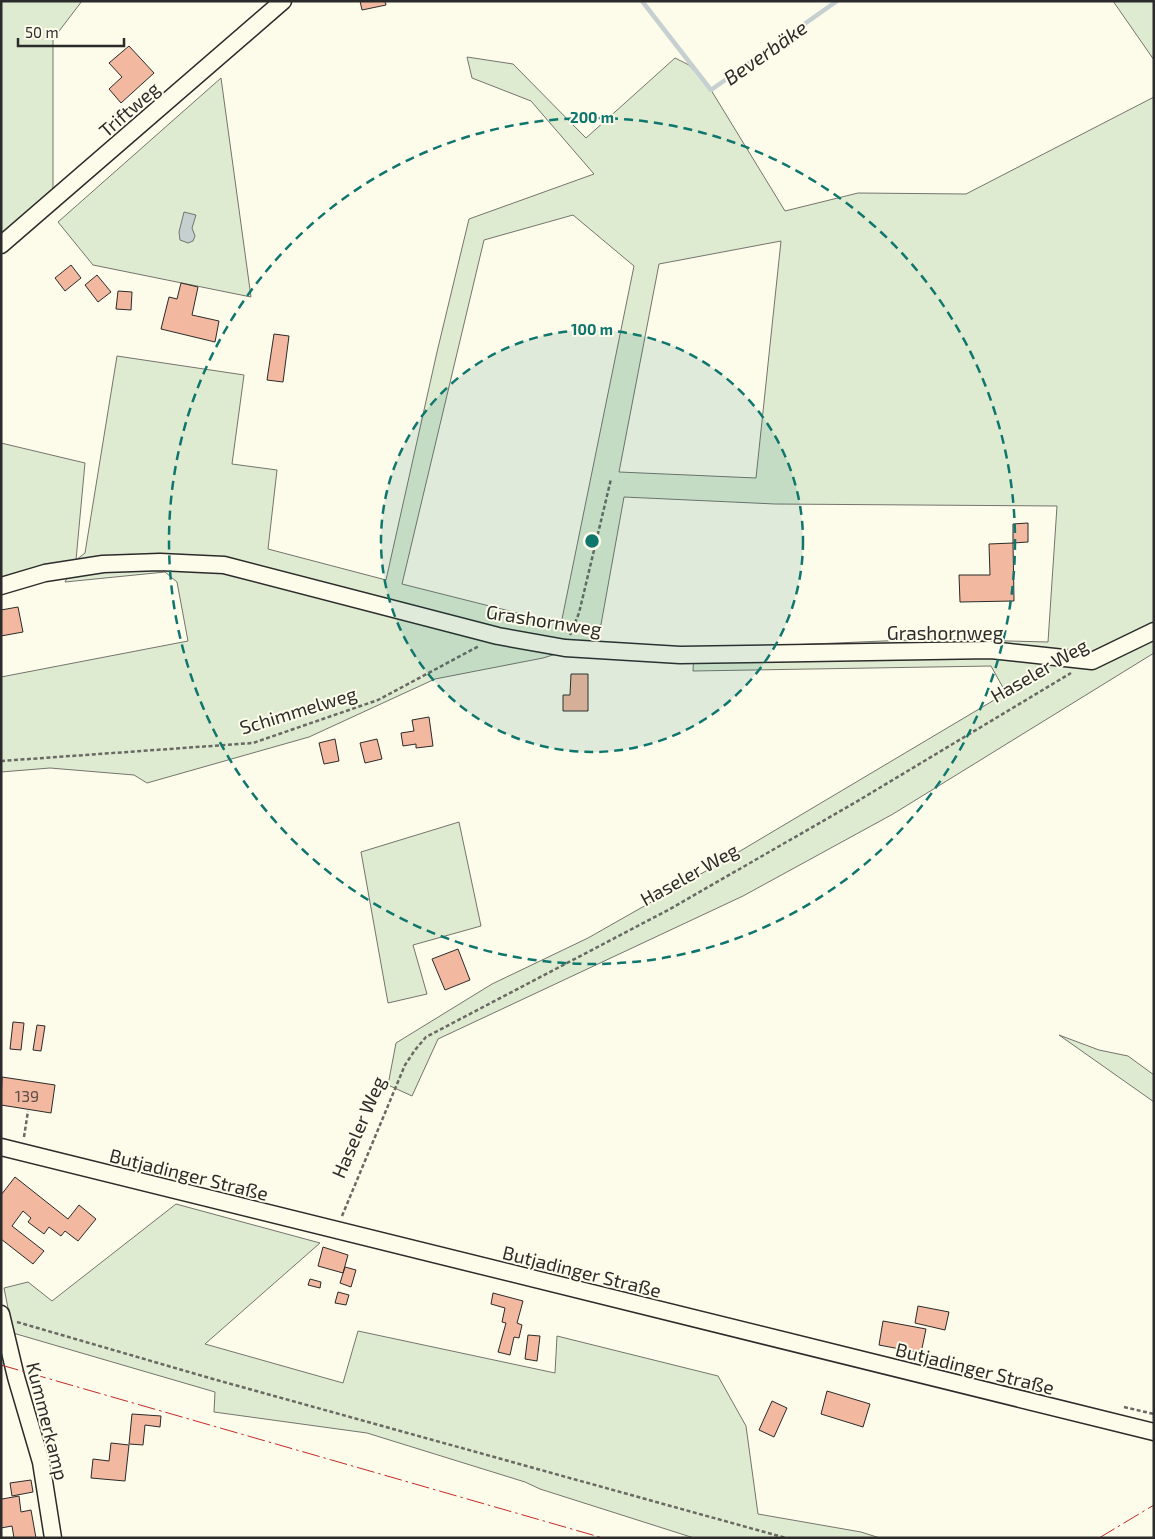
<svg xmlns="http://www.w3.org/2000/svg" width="1155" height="1539" viewBox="0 0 1155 1539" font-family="'Exo 2',sans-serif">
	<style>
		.green { fill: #deebd1; stroke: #74746e; fill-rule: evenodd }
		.water { fill: #c7d0d0; stroke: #74746e }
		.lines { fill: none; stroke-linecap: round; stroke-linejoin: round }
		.stream { stroke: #c7d0d0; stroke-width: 4.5 }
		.building { fill: #f2b8a0; stroke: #2b2b2b }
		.minor-casing { stroke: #2b2b2b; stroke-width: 19 }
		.path { stroke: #6a6964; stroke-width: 2.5; stroke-dasharray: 4 2.5; stroke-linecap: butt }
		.minor { stroke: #fdfbea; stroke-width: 16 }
		.power { stroke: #c62828; stroke-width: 1; stroke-dasharray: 18 4 2.5 4; stroke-linecap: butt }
		.ring { fill: none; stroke: #0f766e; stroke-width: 2.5; stroke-dasharray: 9 6 }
		.labels { text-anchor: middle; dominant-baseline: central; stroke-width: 4; stroke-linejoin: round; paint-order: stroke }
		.number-label { font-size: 16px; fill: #5d4e48 }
		.street-label { font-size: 19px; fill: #2b2b2b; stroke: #fdfbea }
		.water-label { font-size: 20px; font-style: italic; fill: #2b2b2b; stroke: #fdfbea }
		.centre { fill: #0f766e; stroke: #fdfbea; stroke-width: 2.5 }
		.ring-label { font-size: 15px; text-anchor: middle; font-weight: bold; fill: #0f766e; stroke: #fdfbea; stroke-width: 4; stroke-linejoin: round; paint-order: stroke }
	</style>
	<rect width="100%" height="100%" fill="#fdfbea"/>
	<path class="green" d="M1,1H82L53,39V201L1,245Z
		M1113,1H1154V60Z
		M467,57L513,64L586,138L675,58L689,65L711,90L785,211L858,193L966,194L1154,97V653L893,814L743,896L438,1039L412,1096L388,1085L396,1043L492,984L588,938L720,863L1006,693L991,666L693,671L694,649L931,639L1048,642L1057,506L775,504L624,497L598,641L543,658L435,679L309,737L147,783L134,775L50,768L1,772V677L188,641L177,582L165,572L65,582L75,561L1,579V443L85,463L76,560L85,553L117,356L244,375L232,464L277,470L268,549L386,580L437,352L469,219L594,174L531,101L472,78ZM573,215L634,266L561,624L402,584L484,240ZM781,241L756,478L619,472L659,264Z
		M221,78L251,297L93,265L58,222Z
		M459,822L481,926L413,945L427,994L388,1003L361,852Z
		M1059,1035L1099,1050L1128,1056L1154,1075V1102Z
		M176,1204L320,1243L205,1344L343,1383L358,1331L555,1373L557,1336L718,1376L746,1426L758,1514L861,1532L880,1538H694L540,1489L525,1482L367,1433L214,1412L215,1392L13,1333L4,1288L28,1282L52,1301Z"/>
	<path class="water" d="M184,212L196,215L192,228L195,236L193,241L188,243L180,240L179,232Z"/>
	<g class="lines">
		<path class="stream" d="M642,1L711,90L837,1"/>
	</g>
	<path class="building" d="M360,1H385L386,5L362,10Z
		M129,46L154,73L121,103L109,89L122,77L109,63Z
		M71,265L81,278L65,291L55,278Z
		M97,275L111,292L98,302L85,285Z
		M181,283L198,287L192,315L219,321L215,342L161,329L169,297L177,299Z
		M118,291L132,292L131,310L116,309Z
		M274,334L289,336L283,382L267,380Z
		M1028,523V542L1013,543V524Z
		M1013,543L1014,601L960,602L959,575H990L989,544Z
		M18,607L23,632L1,636V610Z
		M571,674H588V711H563V695H570Z
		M429,717L433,746L416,748V744L403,746L401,733L414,731L412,720Z
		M335,739L339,761L324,764L319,743Z
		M377,739L382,759L365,763L360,743Z
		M458,949L470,980L445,990L432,959Z
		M13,1022L24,1023L21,1050L10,1049Z
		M37,1025L45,1026L41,1051L33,1050Z
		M2,1077L55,1085L51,1113L1,1105Z
		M15,1177L68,1219L79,1205L96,1219L78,1241L65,1231L61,1236L49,1227L44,1234L28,1222L31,1218L23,1211L12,1226L44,1251L33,1264L1,1239V1195Z
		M323,1247L348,1255L343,1273L318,1266Z
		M345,1267L356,1270L351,1287L340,1283Z
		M310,1279L321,1282L320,1288L308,1285Z
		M338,1292L349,1295L346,1305L335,1303Z
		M493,1293L523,1301L517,1323L522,1325L519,1338L514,1337L510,1355L498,1352L506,1323L502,1322L505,1308L491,1304Z
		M918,1306L949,1312L945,1330L915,1323Z
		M883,1321L926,1329L921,1353L879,1345Z
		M528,1335L540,1336L537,1361L525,1359Z
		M827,1391L870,1404L863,1427L821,1414Z
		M772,1401L787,1408L774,1437L759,1430Z
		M132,1414L161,1416L160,1427L145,1425L143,1445L129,1444Z
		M111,1443L129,1445L125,1481L91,1478L93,1459L109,1461Z
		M31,1480L33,1492L12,1496L10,1483Z
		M19,1496L21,1512L31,1510L36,1538H14L12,1526L1,1528V1497L2,1499Z"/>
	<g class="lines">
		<g class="minor-casing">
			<path id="minor" d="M1,245L283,1
				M1,586L45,573L103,564L160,562L224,565L498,636L565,648L680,655L991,650L1092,661L1154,631
				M1,1147L1154,1432
				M1,1314L16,1377L41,1462L53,1538"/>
		</g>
		<path class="path" d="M570,635L579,613L611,479
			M1,761L253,743L378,700L479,646
			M24,1137L28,1111
			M342,1216L405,1065L415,1050L426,1037L670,909L856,802L1071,673
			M17,1322L213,1379L786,1538
			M1124,1407L1154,1414"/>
		<use href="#minor" class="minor"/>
		<path class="power" d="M1,1365L603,1538
			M1099,1538L1154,1505"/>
	</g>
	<circle cx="592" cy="541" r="211" fill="#0f766e" fill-opacity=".12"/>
	<g class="ring">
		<circle cx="592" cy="541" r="211"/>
		<circle cx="592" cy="541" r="423"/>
	</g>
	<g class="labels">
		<g class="number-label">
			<text x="27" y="1095">139</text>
		</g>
		<g class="street-label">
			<text transform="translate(129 109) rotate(-41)">Triftweg</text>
			<text transform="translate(544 620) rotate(9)">Grashornweg</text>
			<text x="945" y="632">Grashornweg</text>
			<text transform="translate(1039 670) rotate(-30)">Haseler Weg</text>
			<text transform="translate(298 710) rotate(-17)">Schimmelweg</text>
			<text transform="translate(689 874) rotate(-29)">Haseler Weg</text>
			<text transform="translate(358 1127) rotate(-67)">Haseler Weg</text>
			<text transform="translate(189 1174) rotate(14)">Butjadinger Straße</text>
			<text transform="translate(582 1271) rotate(14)">Butjadinger Straße</text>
			<text transform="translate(975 1368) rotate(14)">Butjadinger Straße</text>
			<text transform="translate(48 1421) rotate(76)">Kummerkamp</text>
		</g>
		<g class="water-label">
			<text transform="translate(765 52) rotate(-35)">Beverbäke</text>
		</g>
	</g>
	<circle cx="592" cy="541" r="8" class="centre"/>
	<g class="ring-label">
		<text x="592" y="123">200 m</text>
		<text x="592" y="335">100 m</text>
	</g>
	<rect width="1155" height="1539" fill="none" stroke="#2b2b2b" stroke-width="5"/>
	<path d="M18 38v8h106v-8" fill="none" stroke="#2b2b2b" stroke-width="2.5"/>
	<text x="25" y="38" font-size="15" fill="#2b2b2b" stroke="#fdfbea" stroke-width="4" paint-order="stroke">50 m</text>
</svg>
